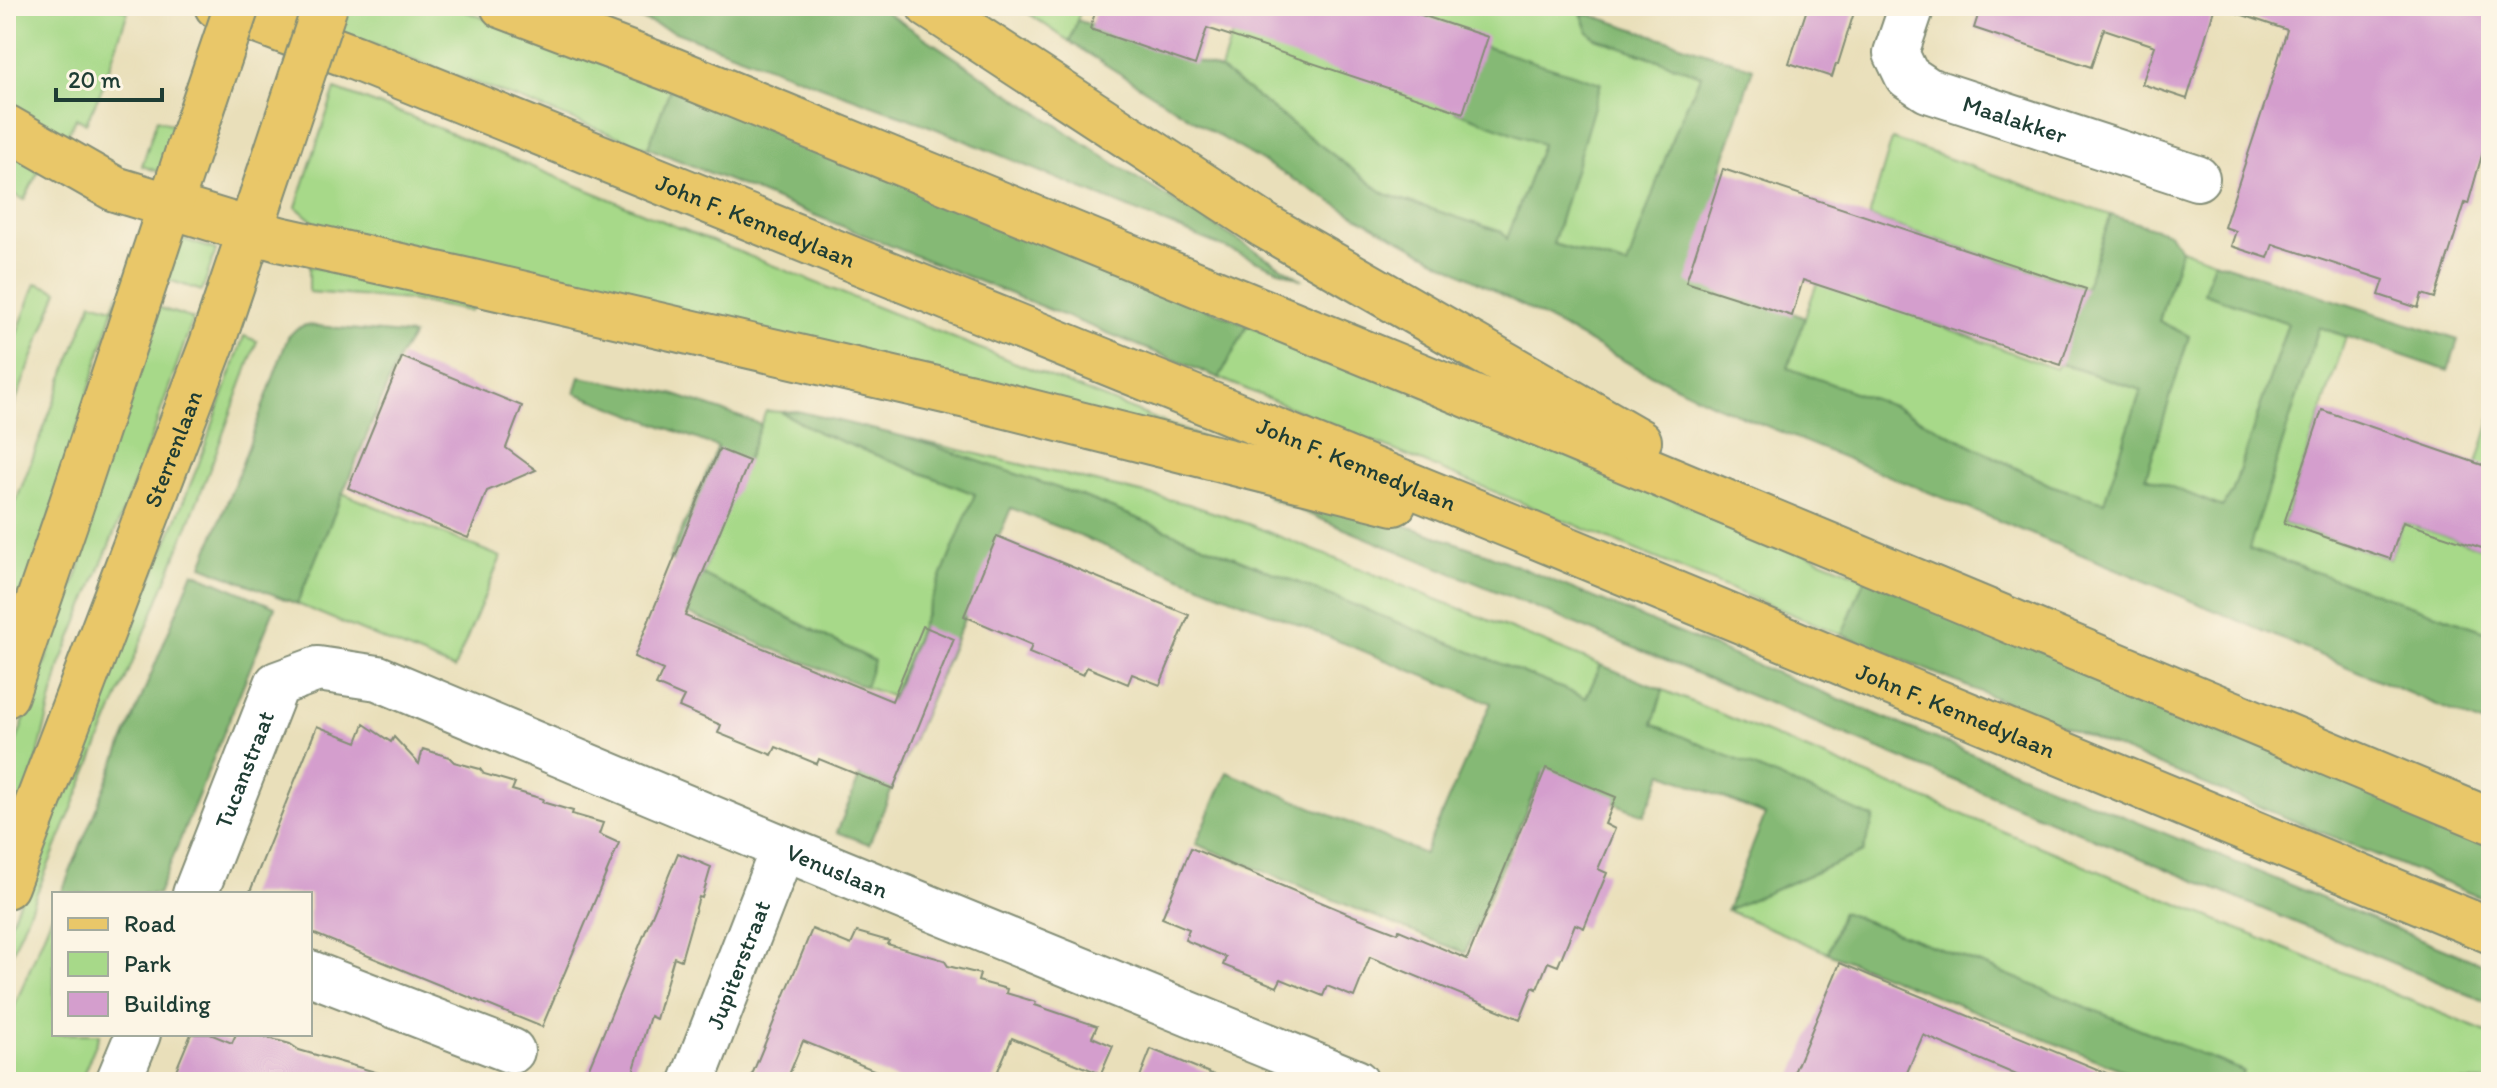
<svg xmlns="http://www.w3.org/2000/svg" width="2497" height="1088" viewBox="0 0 2497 1088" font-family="Itim,sans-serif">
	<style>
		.green { fill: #a7d989; stroke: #638b5e; stroke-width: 2 }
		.forest { fill: #85b975; stroke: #527b54; stroke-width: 2 }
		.building { fill: #d49ecd }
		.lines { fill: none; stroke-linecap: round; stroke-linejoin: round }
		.minor-casing { stroke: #848e77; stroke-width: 48 }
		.major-casing { stroke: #848e77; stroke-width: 48 }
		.minor { stroke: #fff; stroke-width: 44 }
		.major { stroke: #e9c769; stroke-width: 44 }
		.major-bridge-casing { stroke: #848e77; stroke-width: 48; stroke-linecap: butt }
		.major-bridge { stroke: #e9c769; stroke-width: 44 }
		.labels { text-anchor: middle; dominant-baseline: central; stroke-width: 6; stroke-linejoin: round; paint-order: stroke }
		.street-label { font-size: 24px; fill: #1f3d34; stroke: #fcf5e5 }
	</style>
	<rect width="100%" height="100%" fill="#fcf5e5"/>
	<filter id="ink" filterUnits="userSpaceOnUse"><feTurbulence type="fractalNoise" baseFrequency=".0125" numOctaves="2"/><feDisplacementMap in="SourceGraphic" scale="16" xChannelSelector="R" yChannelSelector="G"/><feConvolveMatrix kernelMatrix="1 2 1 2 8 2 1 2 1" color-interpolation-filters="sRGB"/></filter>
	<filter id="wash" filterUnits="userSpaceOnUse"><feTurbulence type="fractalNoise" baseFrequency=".006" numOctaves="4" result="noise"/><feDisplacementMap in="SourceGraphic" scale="32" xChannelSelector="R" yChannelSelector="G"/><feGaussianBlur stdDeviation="1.8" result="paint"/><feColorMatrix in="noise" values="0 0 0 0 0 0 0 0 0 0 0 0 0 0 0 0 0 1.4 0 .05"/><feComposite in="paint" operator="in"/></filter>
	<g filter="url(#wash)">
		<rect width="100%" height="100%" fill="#e9dfba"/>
		<path class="green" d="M6,6H114L128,11L102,89L86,123L76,118L66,137L6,104Z
			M271,6H452L670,89L648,148Z
			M1018,6H1082L1070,42Z
			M1164,6H1578L1588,31L1596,38L1701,75L1675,131L1628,266L1553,244L1600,83L1542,144L1507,239L1502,232L1385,194L1221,70L1232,34Z
			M335,89L409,116L687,231L1203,438L313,231L315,223L296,207Z
			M157,119L185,130L170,176L142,166Z
			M1892,139L2111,215L2086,289L1869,217Z
			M6,148L40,168L24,200L6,190Z
			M171,235L216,250L202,291L157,276Z
			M2181,249L2214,261L2204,293L2288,323L2232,493L2222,507L2145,477L2189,336L2159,322Z
			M309,266L463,300L473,308L469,311L409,300L309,292Z
			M1818,280L2056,369L2059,363L2141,390L2104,503L2050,485L1895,407L1787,368Z
			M36,283L58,291L6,426V362Z
			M118,294L6,664V528L92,302L113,308Z
			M148,304L193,319L140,470L60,665L32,780L6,844V770L78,572L82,557L81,543Z
			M1248,325L1865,578L1842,635L1219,378Z
			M2319,327L2346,337L2284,523L2390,559L2403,522L2491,551V633L2248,549Z
			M244,336L257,341C182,553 91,760 6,968V934L198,466Z
			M766,411L781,412L820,433L975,494L894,697L865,687L873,660L702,574Z
			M2491,418V472L2476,467Z
			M913,439L1188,504L1248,524L1601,665L1586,698L1084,497Z
			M342,493L501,557L454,669L297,604Z
			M1663,690L2491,1034V1082H2240L2243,1071L1996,970L1842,912L1828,953L1727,910L1863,852L1653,724Z
			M54,910V1034H100L80,1082H6V1027Z"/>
		<path class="forest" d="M605,6H877L1135,177L1303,280L932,127Z
			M1582,12L1753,68L1719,175L1751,186L1721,282L1805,318L1788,368L1895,407L2050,485L2104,502L2141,390L2059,363L2111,215L2169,233L2181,249L2159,321L2189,336L2146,477L2222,507L2232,493L2288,323L2204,293L2214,261L2458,340L2448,371L2319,327L2249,549L2491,633V728L2129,574L1715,405L1632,365L1365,221L1214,133L1070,42L1077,20L1221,70L1385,194L1502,232L1507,239L1542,144L1455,111L1484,46L1601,83L1553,244L1627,266L1675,131L1701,75L1596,38L1588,32Z
			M670,89L1248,325L1219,378L648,148Z
			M306,325L413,335L399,357L297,604L202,566L239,472L288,337L297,328Z
			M580,377L672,394L761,424L702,574L874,661L865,687L686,613L702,574L669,559L718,447L575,393Z
			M797,411L913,439L1084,497L1586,698L1601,665L1663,690L1653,724L1874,818L1863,852L1727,910L1765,815L1663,773L1644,815L1542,774L1465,953L1196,844L1227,772L1424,854L1491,703L1011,508L869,844L837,832L975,494L820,433L781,412Z
			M1261,485L1346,505L1488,554L2491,968V1004L1771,704L1269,498Z
			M193,572L275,607L158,894H61Z
			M1865,578L2491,837V902L1842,635Z
			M1842,912L1996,970L2243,1071L2240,1082H2152L1828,953Z"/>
		<g id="blocks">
			<path class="building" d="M1097,6H1394L1488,37L1463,113L1207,28L1195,65L1090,29Z
				M1808,6H1856L1838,64H1836L1832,77L1789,63Z
				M1981,6H2215L2187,99L2142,84L2155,46L2104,29L2091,67L1974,28Z
				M2232,6H2491V143L2486,141L2468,204L2465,203L2435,298L2422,294L2418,308L2379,295L2384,280L2369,275L2273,244L2268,258L2231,246L2236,231L2224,227L2266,100L2287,30L2231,11Z
				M1723,169L2086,289L2061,365L1803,280L1792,316L1686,282Z
				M402,357L522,406L506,448L536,470L487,491L468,538L348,488Z
				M2322,410L2491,468V551L2403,522L2390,559L2284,523Z
				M719,449L749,461L685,616L892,701L923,626L954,639L893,789L819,759L817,764L776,747L772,755L718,733L721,725L679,707L684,697L656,685L663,670L634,657Z
				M997,536L1189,615L1160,685L1132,674L1128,684L1087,667L1083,675L1029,653L1032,645L964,616Z
				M364,724L391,742L394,737L419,764L423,749L449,757L454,762L480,769L484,774L515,783L512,790L543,799L542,802L573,811L572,814L603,823L599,834L619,843L542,1027L310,932V894H249L317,726L357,742Z
				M1546,768L1616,797L1605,824L1615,829L1598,869L1607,873L1584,928L1575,924L1558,966L1548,962L1537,989L1533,987L1520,1019L1370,957L1354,997L1327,986L1323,996L1281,979L1277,987L1223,965L1226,957L1185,940L1189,929L1162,918L1191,848L1354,916L1398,933L1399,930L1467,959Z
				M678,853L711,867L702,898L699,897L681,960L674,957L656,1019L650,1016L633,1073L621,1082H583Z
				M812,929L851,945L857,932L889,941L887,944L944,960L948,966L980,974L978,981L1007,989L1006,993L1036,1002L1035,1005L1097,1026L1092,1037L1113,1046L1101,1074L1012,1038L993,1082H903L803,1041L786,1082H749Z
				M1840,963L2126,1081V1082H2033L1923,1035L1903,1082H1790Z
				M191,1034H210L232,1043L236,1034H254L290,1044L299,1050L382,1074L380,1082H171Z
				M1151,1049L1229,1081V1082H1138Z"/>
		</g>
	</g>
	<g filter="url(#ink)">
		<use href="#blocks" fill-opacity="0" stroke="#848e77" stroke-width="2"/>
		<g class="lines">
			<g class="minor-casing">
				<g id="minor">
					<path id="s1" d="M1912,6L1896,53L1907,76L1928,90L2197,178"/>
					<path id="s2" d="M195,894L277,684L318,669L378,678L783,848L1356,1082"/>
					<path d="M310,973L512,1051"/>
					<path d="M118,1082L138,1034"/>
					<path id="s3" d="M692,1082L783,848"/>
				</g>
			</g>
			<g class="major-casing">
				<g id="major">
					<path id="s4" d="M217,6L353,57L1521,530L2491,931"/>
					<path d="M503,6L673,70L1531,421L2491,821"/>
					<path d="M929,6L1265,226L1639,441"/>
					<path d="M6,127L115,189L279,239L468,281L967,396L1394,503"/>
					<path d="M6,695L71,506L194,133"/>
					<path id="s5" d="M6,886L212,344L273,163"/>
				</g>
			</g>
			<use href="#minor" class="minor"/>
			<use href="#major" class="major"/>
			<g class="major-bridge-casing">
				<path id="major-bridge" d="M194,133L237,6
					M273,163L325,6"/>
			</g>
			<use href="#major-bridge" class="major-bridge"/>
		</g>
	</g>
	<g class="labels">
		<g class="street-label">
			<text stroke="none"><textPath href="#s1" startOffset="192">Maalakker</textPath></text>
			<text stroke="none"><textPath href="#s4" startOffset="580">John F. Kennedylaan</textPath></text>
			<text stroke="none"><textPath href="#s5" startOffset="468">Sterrenlaan</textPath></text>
			<text stroke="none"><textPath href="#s4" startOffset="1228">John F. Kennedylaan</textPath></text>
			<text stroke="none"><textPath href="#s4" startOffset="1876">John F. Kennedylaan</textPath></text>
			<text stroke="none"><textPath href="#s2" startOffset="134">Tucanstraat</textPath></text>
			<text stroke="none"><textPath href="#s2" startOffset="828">Venuslaan</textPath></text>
			<text stroke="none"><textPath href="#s3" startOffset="126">Jupiterstraat</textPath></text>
		</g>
	</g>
	<rect width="2497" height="1088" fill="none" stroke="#fcf5e5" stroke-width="32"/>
	<rect x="52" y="892" width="260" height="144" fill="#fcf5e5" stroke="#a4ab9e" stroke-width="2"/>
	<rect x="68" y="918" width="40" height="12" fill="#e9c769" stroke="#a4ab9e" stroke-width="2"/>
	<text x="124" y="932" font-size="24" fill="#1f3d34">Road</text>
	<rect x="68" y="952" width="40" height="24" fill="#a7d989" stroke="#a4ab9e" stroke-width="2"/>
	<text x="124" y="972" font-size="24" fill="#1f3d34">Park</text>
	<rect x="68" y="992" width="40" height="24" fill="#d49ecd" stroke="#a4ab9e" stroke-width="2"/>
	<text x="124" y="1012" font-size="24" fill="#1f3d34">Building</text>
	<path d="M56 88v12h106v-12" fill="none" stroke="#1f3d34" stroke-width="4"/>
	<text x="68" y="88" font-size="24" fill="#1f3d34" stroke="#fcf5e5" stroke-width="6" paint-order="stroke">20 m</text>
</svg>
